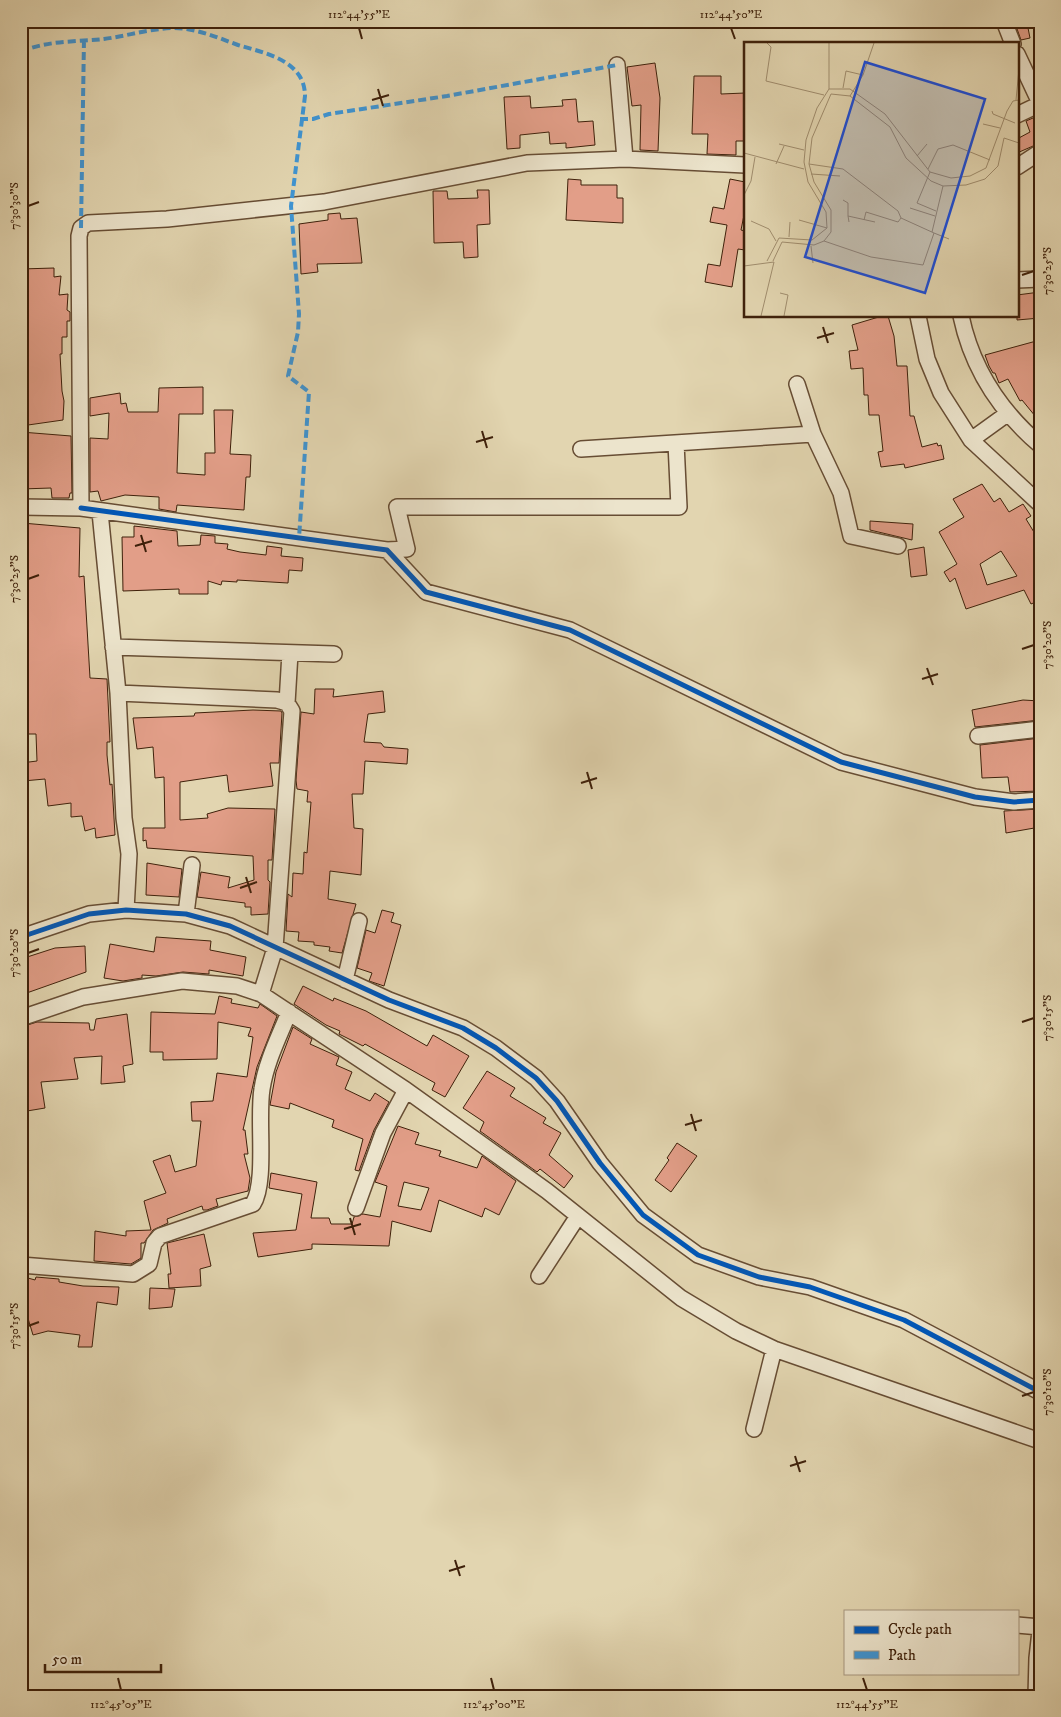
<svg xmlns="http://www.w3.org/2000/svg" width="1061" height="1717" viewBox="0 0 1061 1717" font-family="'IM FELL DW Pica',serif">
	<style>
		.building { fill: #e29e88; stroke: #3e200a; fill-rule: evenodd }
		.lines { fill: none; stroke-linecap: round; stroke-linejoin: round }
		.minor-casing { stroke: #674d34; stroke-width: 18 }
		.minor { stroke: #ece4cc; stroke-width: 15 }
		.quiet { stroke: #3f94d2; stroke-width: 4; stroke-dasharray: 8 4; stroke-linecap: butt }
		.cycleway-casing { stroke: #ece4cc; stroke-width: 8 }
		.cycleway { stroke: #0057b8; stroke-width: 5 }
		.ticks { fill: none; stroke: #3e200a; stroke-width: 2 }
		.inset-road { fill: none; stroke: #a08d6e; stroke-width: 1 }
		.view { fill: #1d4ed8; fill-opacity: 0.15; stroke: #1d4ed8; stroke-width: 2.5 }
		.inset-edge { fill: none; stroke: #3e200a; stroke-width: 2.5 }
		.neatline { fill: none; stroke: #3e200a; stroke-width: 2 }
		.ticks-label { font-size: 12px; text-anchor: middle; fill: #3e200a }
	</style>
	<rect width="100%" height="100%" fill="#e2d5b0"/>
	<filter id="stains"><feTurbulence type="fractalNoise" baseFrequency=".004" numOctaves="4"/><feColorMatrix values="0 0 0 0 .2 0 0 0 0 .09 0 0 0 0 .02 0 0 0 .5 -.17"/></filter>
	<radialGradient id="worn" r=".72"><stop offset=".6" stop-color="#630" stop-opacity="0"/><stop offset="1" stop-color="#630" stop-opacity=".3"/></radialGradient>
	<path class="building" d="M1027,23L1030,38L1021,40L1016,26Z
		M655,63L660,98L658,151L640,150L641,105L632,106L627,67Z
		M694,76H721V94L745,93V141H736V155L707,154L708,134H692Z
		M530,96L531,108L563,106L562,100L576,99L578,122L593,121L595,145L566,148V143L550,144L549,132L520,135V148L507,149L504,97Z
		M1040,115V143L1017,153V139L1030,132L1026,121Z
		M568,179L581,180V185H617V198H623V223L566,220Z
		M730,179L745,182V210L741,230L745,231V250L738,249L732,287L705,282L708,264L720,266L727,225L710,222L713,207L724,209Z
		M477,190H489L490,224L477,225L478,257L464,258L463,242L434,243L433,191H447L448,199L478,198Z
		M340,213L341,219L357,218L362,263L317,264L318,272L301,274L299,224L328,220V214Z
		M54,268V277L61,276L59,295L68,294L67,310L70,312V321H67V337H62V354H60L62,391L64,401L63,420L21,426V322H26L27,291H21V269Z
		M1040,292V318L1017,320V295Z
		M882,316H888L894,336L897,366H907L910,416H914L922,447L937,443L938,446L941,445L944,459L905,468L904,464L881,467L878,452L883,451L879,415H869L868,395H864L863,368L851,369L849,351L858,350L852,325Z
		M1040,340V422L1022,400L1020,401L1008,379L999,383L995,373H993L989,366L985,355Z
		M203,387V414H179L177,473L205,475V453H215L214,410H233L230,454L251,455L250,477H246L244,510L177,505L176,512L159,509V497L125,495L101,501L98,491L90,492V438L108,439L109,413L90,416V398L120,393L121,404L126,403L128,412H158L159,388Z
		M21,432L71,436L72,493H70L69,498H52L51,488L21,489Z
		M982,484L994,502L1000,498L1009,512L1023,504L1031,516L1026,519L1040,542V600L1031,604L1024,590L966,609L955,578L950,582L944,572L957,564L939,532L964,517L953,499ZM1001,551L1017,576L987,585L980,564Z
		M870,521L913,524L912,540L870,530Z
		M22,523L80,528L79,577L84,576L90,678L107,679L110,742H107V755L110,785L112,784L115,835L96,838L95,828L85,831L82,816L71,817V803L48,806L45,779L23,781L21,763L37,761L36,734H24L21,692V684H25L21,651V589L25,588L24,556H21Z
		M134,526L177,531L178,546L200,545L201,535L215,536V543L228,544L227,549L240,552L266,555L267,546L282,548L281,556L303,558L302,571L289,570L288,583L237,580V582L222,581L221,585L208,581V594H179V589L123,591L122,537H134Z
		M924,547L927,575L911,577L908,550Z
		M315,689H334L333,697L383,691L385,712L368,714L364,742L381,743L384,747L408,749L407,764L365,761L363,794H352L354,828L363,829L361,875L330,871L328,899L356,904L342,953L329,951L330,947L314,945V942L298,941L299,932L286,931L288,894L292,897L293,873L303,874L304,852L307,853L311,802H307L308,791L297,789L296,780L301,712L314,714Z
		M1023,700L1040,701V720L975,727L972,710Z
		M253,710L281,711L282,713L279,763H270L273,786L229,792L227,775L180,782V820L208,818L207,814L228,808L275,809L272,860H268V880L270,882L268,914L251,915V907H245V903L197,897L201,872L230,877L228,888L254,880L253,856L147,848L146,840L143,841V828H165L164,777L155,778L153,747L137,749L133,718L194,716L195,713Z
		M1040,738V791L1010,792L1008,777L982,778L980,745Z
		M1040,809V827L1006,833L1004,811Z
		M147,863L182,869L179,897L146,895Z
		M382,910L394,913L391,922L401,925L384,986L369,981L372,973L357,968L366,930L375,933Z
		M156,937L211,941L210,950L246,957L243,976L209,970V974L183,972L156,976L142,975V978L123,981L104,978L110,944L154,952Z
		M85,946L86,972L21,995V959L55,948Z
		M303,986L333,1001L334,998L366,1011L427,1046L433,1035L469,1056L445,1097L432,1090L435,1083L365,1044L363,1046L339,1034L340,1031L326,1025L294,1004Z
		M219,996L232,999L231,1003L258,1008L260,1004L277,1016L257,1067L243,1130H245L248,1154H244L250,1178L248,1191L216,1199L218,1206L207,1210H203L202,1206L167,1219L168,1223L153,1230L144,1243H141V1258L131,1264L94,1261L95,1231L126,1236V1231L151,1230L144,1201L166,1193L153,1161L170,1155L175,1172L196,1166L201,1121H192L191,1102L213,1101L217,1073L247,1077L253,1037L248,1036L251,1028L218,1022L217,1059L163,1060V1052H150L151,1012L215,1014Z
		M127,1014L133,1064L123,1066L125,1082L101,1084L102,1056L74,1058L78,1079L41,1082L45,1108L21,1112V1027L37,1022L89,1023L90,1030H94L96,1019Z
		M293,1027L312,1039L310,1044L339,1057L336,1065L352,1072L345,1089L370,1101L375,1093L389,1102L374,1130L359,1171L355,1170L363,1139L332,1127L334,1120L290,1103L289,1109L270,1105L276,1072Z
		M487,1071L515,1088L510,1096L546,1118L543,1123L561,1133L549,1155L573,1176L564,1188L540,1169L537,1172L480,1131L484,1122L463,1108Z
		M398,1126L419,1133L415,1144L441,1151L439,1156L477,1168L482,1156L516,1181L499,1215L485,1208L482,1217L439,1200L431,1232L392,1221L389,1246L312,1244V1249L258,1257L253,1233L296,1230L302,1194L269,1188L271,1173L317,1182L311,1218H329L331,1224H352L354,1217L363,1214L380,1217L387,1186L375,1182ZM404,1182L429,1188L421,1210L398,1206Z
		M677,1143L697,1156L671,1192L655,1180L669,1160L667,1158Z
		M204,1234L211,1266L200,1269L201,1286L169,1288L168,1274H171L167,1243Z
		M21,1276L35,1280L36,1277L59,1279V1282L83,1286L119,1287L117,1305L97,1302L92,1347H78L80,1335L48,1331L33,1335L24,1305H21Z
		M150,1288L175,1289L172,1307L149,1309Z"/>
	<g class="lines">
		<g class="minor-casing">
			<path id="minor" d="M1004,21L1013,44
				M1017,54L1040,103
				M617,65L625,159
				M1017,115L1040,104
				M1017,167L1040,152
				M1017,280L1040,279
				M918,316L927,359L941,393L971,440L1040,504
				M961,316C972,368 1000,411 1040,445
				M813,434L841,493L851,536L898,546
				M971,440L1007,414
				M581,449L813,434L797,384
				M21,507L81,508L79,236L81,228L88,223L167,219L324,202L527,163L625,159L745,165
				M81,508L387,550L426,592L570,630L841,762L975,797L1014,802L1040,800
				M100,512L118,693L124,818L129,854L126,910
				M387,550L407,549L397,507H679L676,443
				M113,647L334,654
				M118,693L277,700L287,703L292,711L275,948L261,994
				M287,703L290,653
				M978,736L1040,729
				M186,914L192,865
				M21,937L89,914L126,910L186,914L230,926L389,1000L463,1028L496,1048L536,1078L557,1101L600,1163L643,1215L698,1255L759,1277L810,1287L904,1320L1040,1392
				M345,980L359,921
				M21,1018L83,997L182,981L237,986L261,994L406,1090L547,1191L681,1298L736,1331L774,1349L1040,1441
				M356,1208L383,1133L406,1090
				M21,1265L133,1274L149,1264L154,1243L160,1236L253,1204C267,1182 257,1118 262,1089C266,1062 279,1037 289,1012
				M539,1276L578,1216
				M754,1429L774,1349
				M1017,1625L1040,1627
				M1036,1696L1037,1658L1040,1631"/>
		</g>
		<use href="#minor" class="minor"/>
		<path class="quiet" d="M21,52C47,40 77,42 104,39C127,36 148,29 172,28C196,28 216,37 238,45C264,53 305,60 305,96L291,206L299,314L298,332L288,376L309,392L299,538
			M300,119H313L329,114L447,96L617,65
			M81,228L84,39"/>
		<g class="cycleway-casing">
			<path id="cycleway" d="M81,508L387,550L426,592L570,630L841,762L975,797L1014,802L1040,800
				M21,937L89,914L126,910L186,914L230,926L389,1000L463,1028L496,1048L536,1078L557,1101L600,1163L643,1215L698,1255L759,1277L810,1287L904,1320L1040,1392"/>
		</g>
		<use href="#cycleway" class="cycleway"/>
	</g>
	<path class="ticks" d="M359,28L362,39M731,28L735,39M378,89L383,106M372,100L389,95M28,206L39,202M1022,275L1034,271M823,327L828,343M817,338L834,333M482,431L487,448M476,442L493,437M141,535L146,552M135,546L152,541M28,579L39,575M1022,649L1034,645M927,668L933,685M922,679L938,674M587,772L592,789M581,783L597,778M246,877L251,893M240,888L257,882M28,953L39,949M1022,1022L1034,1018M691,1114L696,1131M685,1125L702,1120M350,1218L355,1235M344,1229L361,1224M28,1326L39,1322M1022,1396L1034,1392M795,1456L800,1472M790,1466L806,1461M455,1560L460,1576M449,1571L465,1566M118,1678L121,1690M491,1678L494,1690M863,1678L867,1690"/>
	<g transform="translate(744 42)">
		<rect width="275" height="275" fill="#e2d5b0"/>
		<path class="inset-road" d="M23,1L27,5L22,39L80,53M99,46L102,29L119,33M85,47H106L141,72L186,130L207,136L226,134L242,126L263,69L269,59L275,58M106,54L119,33L130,1M272,58L275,27M248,69L249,72L271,81M239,82L256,86M35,102L60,108M0,111L60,127M173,114L183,102M32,122L40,104M65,122L99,127L154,169L157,176L190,191M184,127L194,107L209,103L246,118M186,130L173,161L192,169M67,132L96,134M0,153L7,139L11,115M99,158L104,161V174M166,166L191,174M55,178L83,186M120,178L122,170L154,180L157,176M7,179L25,187L32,199M105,180L104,174L131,180M188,190L199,144M45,195L46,180M80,199L127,215L179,223L190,191L205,197M67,204L69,221M23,219L35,196L68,198L83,186L82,170L64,140L60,120L62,98L73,66L85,47V1M29,219L38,200L70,203L80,199L87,190V168L70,140L65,122L68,96L87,52L106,54L146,85L162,116L187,139L199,144L222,143L241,137L254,124L260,96L275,101M0,224L30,220L17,274M36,251L44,253L40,274"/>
		<path class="view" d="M121,20L241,57L181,251L61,215Z"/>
		<rect width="275" height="275" class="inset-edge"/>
	</g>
	<rect width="1061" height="1717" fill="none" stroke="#e2d5b0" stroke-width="55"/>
	<rect x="844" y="1610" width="175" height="65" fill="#ece4cc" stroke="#a6967e"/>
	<rect x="854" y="1626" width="25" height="8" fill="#0057b8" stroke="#a6967e"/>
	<text x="888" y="1634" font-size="15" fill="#3e200a">Cycle path</text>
	<rect x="854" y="1651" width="25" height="8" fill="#3f94d2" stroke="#a6967e"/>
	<text x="888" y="1660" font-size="15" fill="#3e200a">Path</text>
	<path d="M45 1664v8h116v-8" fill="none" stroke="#3e200a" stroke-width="2.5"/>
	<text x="52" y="1664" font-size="15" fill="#3e200a" stroke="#ece4cc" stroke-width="4" paint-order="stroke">50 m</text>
	<rect x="28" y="28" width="1006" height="1662" class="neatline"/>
	<g class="ticks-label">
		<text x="359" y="18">112°44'55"E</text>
		<text x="731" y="18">112°44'50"E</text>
		<text transform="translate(14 206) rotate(-90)" y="4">7°30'30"S</text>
		<text transform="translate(1047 271) rotate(-90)" y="4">7°30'25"S</text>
		<text transform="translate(14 579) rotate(-90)" y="4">7°30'25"S</text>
		<text transform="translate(1047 645) rotate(-90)" y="4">7°30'20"S</text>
		<text transform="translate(14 953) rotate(-90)" y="4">7°30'20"S</text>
		<text transform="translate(1047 1018) rotate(-90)" y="4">7°30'15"S</text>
		<text transform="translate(14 1326) rotate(-90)" y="4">7°30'15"S</text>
		<text transform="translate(1047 1392) rotate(-90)" y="4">7°30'10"S</text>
		<text x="121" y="1708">112°45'05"E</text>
		<text x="494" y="1708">112°45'00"E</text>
		<text x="867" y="1708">112°44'55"E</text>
	</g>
	<rect width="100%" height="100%" filter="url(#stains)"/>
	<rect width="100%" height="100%" fill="url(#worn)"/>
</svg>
